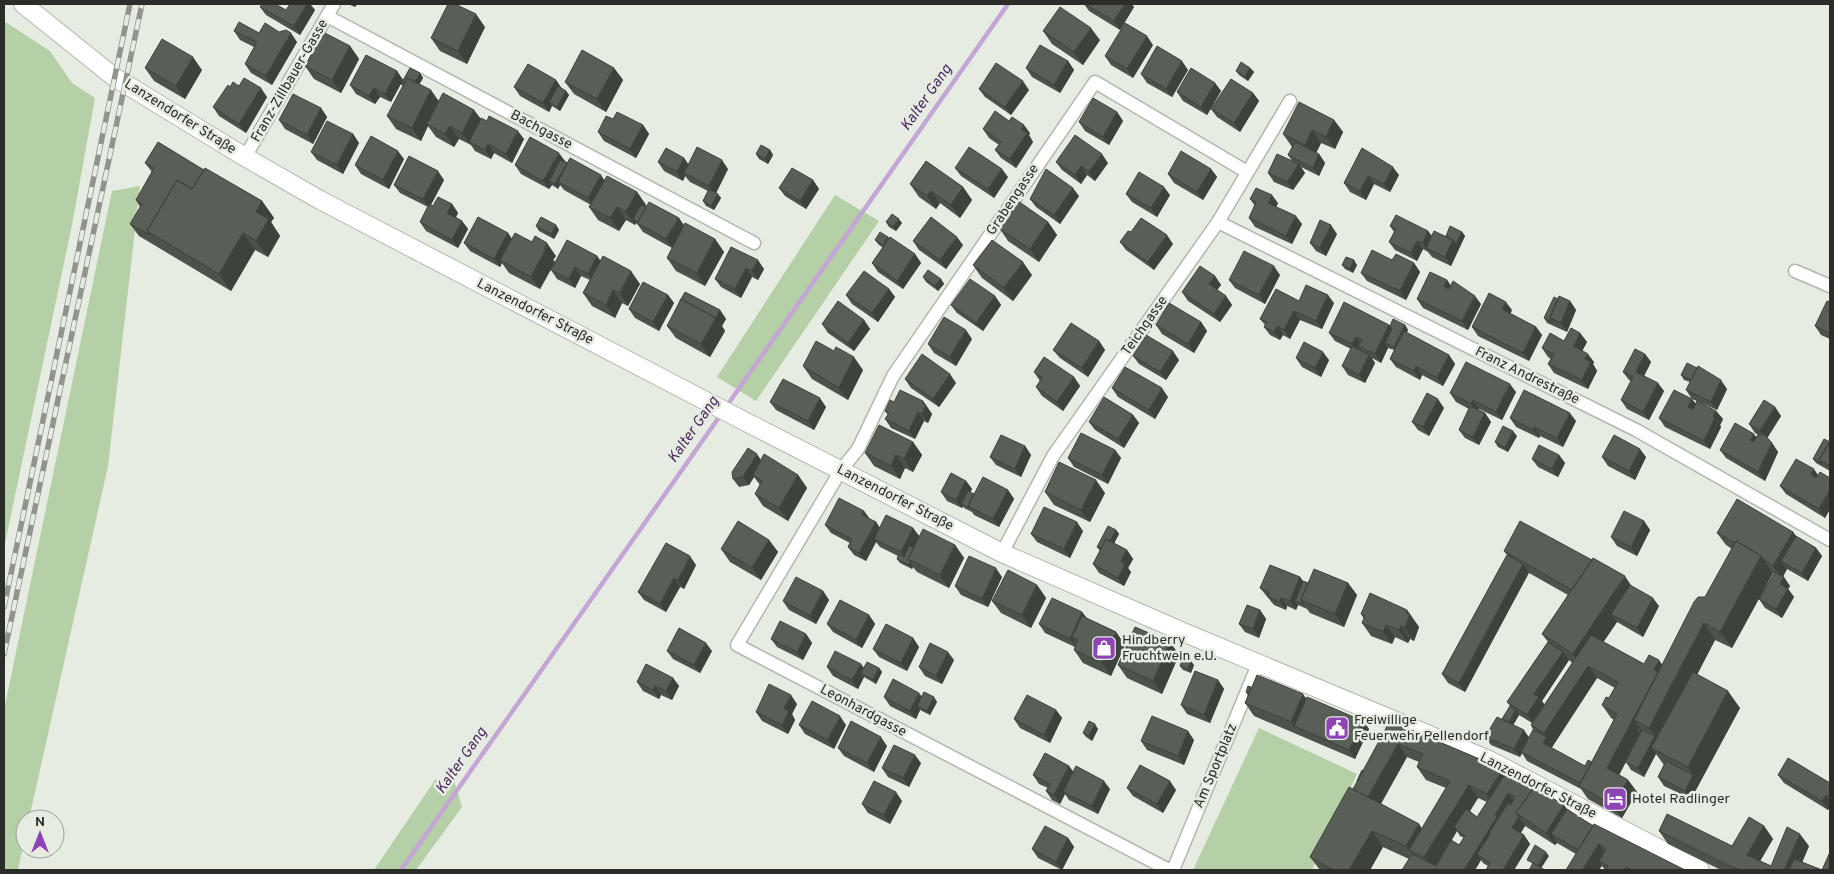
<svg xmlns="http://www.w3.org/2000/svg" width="1834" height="874" viewBox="0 0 1834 874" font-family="Overpass,sans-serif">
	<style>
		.green { fill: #b5cfa7 }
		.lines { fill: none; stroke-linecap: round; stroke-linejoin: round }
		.stream { stroke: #c3a6d5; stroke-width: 4.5 }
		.street-casing { stroke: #b1b7ae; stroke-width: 15 }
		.secondary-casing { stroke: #b1b7ae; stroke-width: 20 }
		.street { stroke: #fff; stroke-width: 12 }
		.secondary { stroke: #fff; stroke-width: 18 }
		.rail-casing { stroke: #90948d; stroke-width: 5.5 }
		.rail { stroke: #e6ece2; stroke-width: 4; stroke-dasharray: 11; stroke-linecap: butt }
		.wall { fill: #4d524a; fill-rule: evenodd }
		.shaded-wall { fill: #3e423c }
		.building { fill: #595f56; stroke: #3e423c }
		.labels { text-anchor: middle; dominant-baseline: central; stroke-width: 5; stroke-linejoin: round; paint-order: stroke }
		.street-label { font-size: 14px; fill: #2b2d29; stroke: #e6ece2 }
		.poi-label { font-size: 14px; fill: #2b2d29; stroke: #e6ece2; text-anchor: start }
		.water-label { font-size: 15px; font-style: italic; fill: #4b2760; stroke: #e6ece2 }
	</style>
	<rect width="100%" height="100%" fill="#e6ece2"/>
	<path class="green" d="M4,21L50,51L72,83L95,98L72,225L4,548Z
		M140,186L108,466L29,819H25V837L18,870H4V710L112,191Z
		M835,195L879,221L756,401L717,377Z
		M1259,728L1357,774L1312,870H1193Z
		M453,777L462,807L416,870H374L435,780Z"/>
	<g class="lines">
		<path class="stream" d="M726,407L1008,4
			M401,870L722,413"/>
		<g class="street-casing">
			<path id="street" d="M327,16L754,243
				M245,157L334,4
				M1218,222L1636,430L1830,540
				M1795,271L1830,286
				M1002,553L1053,456L1218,222L1290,101
				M1169,870L737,645L841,470L858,449L893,376L1095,82L1247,172
				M1173,870L1259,662"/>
		</g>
		<g class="secondary-casing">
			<path id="secondary" d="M23,4L114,77L245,157L320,200L746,422L1002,553L1183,632L1489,760L1700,870"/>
		</g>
		<use href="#street" class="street"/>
		<use href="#secondary" class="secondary"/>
		<g class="rail-casing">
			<path id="rail" d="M4,607L130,4
				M4,654L142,4"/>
		</g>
		<use href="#rail" class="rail"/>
	</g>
	<path class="wall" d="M307,4H310L315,10L300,35L266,15L260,7L286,10Z
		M348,4H357L355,7Z
		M1084,4H1085L1134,7L1120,30L1089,11Z
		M485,27L467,64L440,51L431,38Z
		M234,31L259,33L297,42L272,85L251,73L245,64L254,47L240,40Z
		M1043,31L1100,40L1083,65L1052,44Z
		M1153,45L1133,78L1111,65L1105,56Z
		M350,46L359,59L341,93L314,79L305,66Z
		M1068,61L1074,70L1060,93L1032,77L1026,68Z
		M145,68L202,70L185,99L154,81Z
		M614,68L623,80L606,112L574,94L565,82Z
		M1250,68L1254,72L1248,81L1239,75L1236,71Z
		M1188,70L1172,97L1147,83L1141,74Z
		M397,71L403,80L391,102L380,97L375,104L356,94L350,85Z
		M420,73L423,78L419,84L439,101L474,110L481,119L524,139L512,163L494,153L491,159L475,151L471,145L459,139L454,147L436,137L428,126L421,141L396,129L387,116L403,86L401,84Z
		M556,80L562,89L566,91L569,95L560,111L552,106L549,112L520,96L514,87Z
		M1215,83L1221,91L1207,115L1183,101L1177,92Z
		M230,87L267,97L246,133L219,116L213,107Z
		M979,89L1029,90L1011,115L985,97Z
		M1253,93L1259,101L1240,132L1217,117L1211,109Z
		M321,108L327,117L313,144L285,129L279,120Z
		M1117,112L1123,121L1109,145L1085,131L1079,122Z
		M613,119L643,125L649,134L636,158L604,141L598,132Z
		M1334,120L1343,132L1335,149L1321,143L1316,153L1319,154L1325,163L1319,176L1301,167L1305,173L1293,190L1274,182L1268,173L1293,162L1288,155L1292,147L1283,134Z
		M983,129L1030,133L1029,135L1033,142L1016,168L1001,158L995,150L999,145L989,138Z
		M353,134L359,143L343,174L317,160L311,152Z
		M1362,148L1399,175L1390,192L1374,184L1366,200L1350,192L1344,183Z
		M770,150L773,155L768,164L759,159L756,154Z
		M684,158L688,164L728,169L716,193L721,198L714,210L706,206L703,201L708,191L690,182L685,176L683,181L664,171L658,162Z
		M404,159L389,189L361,174L355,165Z
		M565,161L604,180L637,192L646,205L645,207L679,218L684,226L715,239L724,252L705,286L676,271L667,258L672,248L643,232L638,225L636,223L635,225L626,220L619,231L598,220L589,207L591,205L564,190L560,185L558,189L552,185L549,189L521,174L515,165Z
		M1056,162L1108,163L1095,181L1087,175L1081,184L1062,170Z
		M145,163L204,170L262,201L274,218L271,222L280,236L268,257L255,250L231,291L139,236L130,224L140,207L136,200L152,172Z
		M955,168L1008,177L994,198L961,176Z
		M1211,169L1217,177L1203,200L1174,183L1168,174Z
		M444,180L431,205L433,206L452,204L458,213L456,217L462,221L468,229L458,248L426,231L420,222L428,207L400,193L394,185Z
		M813,180L819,189L806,209L785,196L779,188Z
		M910,184L963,187L972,200L960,218L940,203L936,209L919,197Z
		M1126,194L1170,195L1157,217L1132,202Z
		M1079,196L1060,224L1036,207L1030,199Z
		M1250,199L1278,203L1276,207L1302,224L1292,244L1255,227L1249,218L1255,206Z
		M886,222L902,223L896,231L889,227Z
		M1048,222L1057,235L1039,262L1008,241L1000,229Z
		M556,225L559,230L554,239L539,231L536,226Z
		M1390,226L1428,231L1432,236H1446L1462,232L1465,236L1451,266L1432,257L1428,252L1423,249L1417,261L1395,250L1389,242L1394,232Z
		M1131,232L1173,244L1154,270L1126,250L1120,242Z
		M508,233L512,239L532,242L556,256L553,260L555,262L540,289L509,273L502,263L500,267L470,251L464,243Z
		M1337,234L1326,256L1316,251L1310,243Z
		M888,237L915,254L921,263L903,289L878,272L872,263L883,248L878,244L875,240Z
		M913,241L963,245L946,269L919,250Z
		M731,247L764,269L758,280L752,277L741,298L721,287L715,279Z
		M597,256L600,260L640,284L628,306L622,303L615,318L592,306L583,293L590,280L581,276L575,288L557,279L551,270Z
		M1392,260L1414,263L1420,272L1406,300L1367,281L1361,273Z
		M973,265L1032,275L1013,301L982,278Z
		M1342,265H1357L1353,273L1345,269Z
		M1280,275L1265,304L1235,288L1229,280Z
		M1215,276L1221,285L1217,290L1226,296L1232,305L1220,322L1188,301L1182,292Z
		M923,277L941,279L944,284L938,291L926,282Z
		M1447,280L1451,286L1481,304L1468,330L1423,308L1417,299Z
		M889,289L895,297L878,322L852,304L846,295Z
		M668,295L674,303L659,331L635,318L629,309Z
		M995,296L1001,305L983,331L957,313L951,305Z
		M1299,301L1334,303L1322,329L1300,320L1290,339L1283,335L1280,340L1270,335L1264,327L1265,325L1260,319Z
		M1570,301L1576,310L1567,332L1547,323L1544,318Z
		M1830,302V339L1821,335L1815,326Z
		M720,310L726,319L722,326L725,331L710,357L676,338L667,326Z
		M1512,310L1510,314L1536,327L1542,335L1529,361L1478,336L1472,327Z
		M864,320L870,329L854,351L828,333L822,324Z
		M1201,322L1207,331L1194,353L1162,334L1156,325Z
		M1389,325H1405L1408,330L1406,333L1449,355L1455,364L1443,386L1422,375L1420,380L1396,367L1390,359L1394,350L1388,348L1381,363L1372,358L1375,363L1365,383L1348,375L1342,366L1351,349L1335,341L1329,333Z
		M1580,333L1587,342L1582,351L1594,362L1593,364L1597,371L1588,389L1554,373L1548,364L1551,359L1548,357L1542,348L1564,341Z
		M972,339L956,366L934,353L928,344Z
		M1099,341L1105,350L1088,377L1060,358L1053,350Z
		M1645,354L1651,362L1644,376L1664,391L1649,420L1627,409L1621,400L1631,381L1629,380L1623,372Z
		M1133,356L1179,360L1166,380L1139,364Z
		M1296,358L1329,360L1321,377L1302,367Z
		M803,366L863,370L848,400L812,379Z
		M1034,372L1074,377L1080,386L1063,411L1042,396L1036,387L1040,381Z
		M1681,375L1727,389L1717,410L1692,399L1686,390L1690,382L1684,380Z
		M905,379L956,383L939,407L911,388Z
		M1112,388L1168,397L1155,419L1118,397Z
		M1516,392L1502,420L1479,409V410L1485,413L1491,422L1479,445L1465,438L1459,430L1469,409L1456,402L1450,393Z
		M1692,399L1696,404L1716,411L1723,419L1720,425L1721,427L1710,449L1665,427L1659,418Z
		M923,401L932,414L928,423L924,421L915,439L891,428L885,419L888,415L885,411L894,402Z
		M770,402L826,407L814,430L776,410Z
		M1775,407L1781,416L1767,438L1772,443L1778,452L1765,481L1726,458L1720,450L1756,437L1758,435L1755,433L1749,424Z
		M1444,408L1429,436L1418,430L1412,422Z
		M1133,415L1139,423L1124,448L1095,430L1089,422Z
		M1510,418L1576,421L1563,447L1540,436L1539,438L1516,427Z
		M1517,436L1508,452L1498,447L1495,442Z
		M1830,441V471L1816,463L1813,459Z
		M913,442L922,455L913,472L905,468L900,479L874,466L865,453Z
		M1025,446L1031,455L1021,477L996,465L990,457Z
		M1115,450L1121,458L1108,484L1074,467L1068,458Z
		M1559,455L1565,463L1558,477L1538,467L1532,459Z
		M1602,457H1646L1635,480L1608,466Z
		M761,460L798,475L807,488L788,521L763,506L755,494L760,485L754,477L749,485L739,487L733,479Z
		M1818,475L1830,478V509L1825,518L1786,494L1780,486Z
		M966,481L972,489L970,492L974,494L1008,490L1014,499L999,527L974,515L972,512L964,508L963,506L962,508L947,501L941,492Z
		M1045,492L1105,493L1090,522L1054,505Z
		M870,519L876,522L879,527L913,528L919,536L955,545L964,558L949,588L917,572L913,567L912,569L900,563L897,559L898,556L880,547L876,542L866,561L854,555L848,547L850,543L831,533L825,525Z
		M1644,521L1650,530L1637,556L1617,546L1611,537Z
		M1116,530L1119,534L1114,543L1127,550L1133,559L1128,568L1131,572L1124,586L1099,573L1093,564L1100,551L1097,547Z
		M1083,531L1070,558L1037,542L1031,534Z
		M1793,532L1796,536L1816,548L1822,556L1808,581L1787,569L1783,577L1790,586L1788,589L1794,597L1782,618L1765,608L1759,599L1774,573H1773L1732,648L1715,640L1697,674L1740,708L1691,799L1664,786L1658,777L1664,765L1656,754L1644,777L1631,770L1626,762L1619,775L1628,780L1637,792L1622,818L1588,799L1581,789L1527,761L1522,753L1520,757L1491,745L1485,737L1502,719L1510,706L1507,702L1548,642L1542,634L1568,595L1529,573L1465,692L1448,683L1442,674L1507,555L1504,551L1630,585L1659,606L1643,637L1617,622L1603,642L1644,664L1662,665L1705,597L1732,549L1726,545L1717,533ZM1569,660L1572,663L1544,705L1542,701ZM1597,678L1615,688L1609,698L1602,705L1611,718L1614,720L1592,762L1585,766L1551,748ZM1519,715L1532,723L1531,725L1533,730L1529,737L1513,725Z
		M769,540L778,552L761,580L730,562L721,549Z
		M696,565L684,589L680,587L666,612L644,600L638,592Z
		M1002,577L988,607L961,595L955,586Z
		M1300,577L1303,581L1308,583H1348L1357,595L1344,627L1310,613L1307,609L1298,605L1296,610L1287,606L1286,610L1274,605L1260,588Z
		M1037,585L1046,598L1031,628L1001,613L992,601Z
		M823,591L829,600L816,624L789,610L783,601Z
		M1260,610L1266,619L1259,638L1245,632L1239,624Z
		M1407,610L1419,627L1414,641L1410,639L1408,643L1395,637L1392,644L1371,636L1362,623L1364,619L1361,614Z
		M1082,612L1087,618L1116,632L1125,645L1111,676L1083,663L1074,650L1075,647L1045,633L1039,624Z
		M869,615L875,624L862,648L833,632L827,624Z
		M806,634L812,643L803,660L777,647L771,639Z
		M913,638L919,647L907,671L879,657L873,649Z
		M1170,642L1179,655L1162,694L1127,678L1118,665Z
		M667,651H712L700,673L673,659Z
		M954,660L942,684L925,676L919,667Z
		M1194,665L1191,673L1183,670L1180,666Z
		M827,667L879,668L882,672L876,684L864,677L858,689L833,676Z
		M673,678L679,686L672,700L661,695L659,699L643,691L637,682Z
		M1218,680L1224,689L1210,723L1187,714L1181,705Z
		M1251,687L1252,688L1306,698L1363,721L1369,729L1355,759L1254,716L1245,703L1248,696L1246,692Z
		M884,697H922L937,702L930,715L920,710L916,719L890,706Z
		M797,704L792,714L795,720L788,734L762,721L756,712Z
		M1056,710L1062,718L1050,743L1020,728L1014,719Z
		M1390,721L1503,769L1506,773L1564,805L1567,809L1593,826L1685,870H1605L1602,866L1576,854L1557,843L1555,845L1525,826L1521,833L1524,835L1530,844L1514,870H1486L1488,866L1483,863L1481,860L1475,870H1402L1409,859L1383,847L1370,870H1320L1310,857L1354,788ZM1407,757L1419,762L1417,767L1426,780L1446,788L1422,829L1419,824L1381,804ZM1478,798L1487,802L1477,817L1470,811ZM1457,831L1460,836L1464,838L1459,845L1452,840Z
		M799,725H846L834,749L805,734Z
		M1098,729L1092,741L1086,737L1083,733Z
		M1194,740L1184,765L1147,750L1141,741Z
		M887,746L874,772L844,756L838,748Z
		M921,763L909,787L888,777L882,768Z
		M1069,766L1073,772L1110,789L1098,814L1069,800L1065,794L1060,804L1052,800L1046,791L1048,788L1039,784L1033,775Z
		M1778,775L1830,783V807L1828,810L1784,783Z
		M1127,788L1176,790L1163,813L1133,796Z
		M902,801L890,824L868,813L862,804Z
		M1764,826L1773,839L1760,861L1771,866L1809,846L1802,862L1822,870H1830H1721L1668,844L1659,831L1732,846Z
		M1068,838L1074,847L1062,870L1038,858L1032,849Z"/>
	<path class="shaded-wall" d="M307,4H310L315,10L300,35L294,26Z
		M352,4H357L355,7Z
		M1125,4H1132L1134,7L1120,30L1114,21Z
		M476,14L485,27L467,64L458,51Z
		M1091,28L1100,40L1083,65L1074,52Z
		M291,33L297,42L272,85L266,76Z
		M1147,36L1153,45L1133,78L1127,69Z
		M350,46L359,59L341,93L332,80Z
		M193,57L202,70L185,99L176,86Z
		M1068,61L1074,70L1060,93L1054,85Z
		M1182,61L1188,70L1172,97L1166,89Z
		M614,68L623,80L606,112L597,99Z
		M1250,68L1254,72L1248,81L1245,77Z
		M397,71L403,80L391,102L385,94Z
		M420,73L423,78L414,94L411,89Z
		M556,80L562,89L549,102L552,106L549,112L543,103Z
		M1023,81L1029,90L1011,115L1005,107Z
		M1215,83L1221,91L1207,115L1201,107Z
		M261,88L267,97L246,133L239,124Z
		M374,88L380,97L375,104L369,96Z
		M431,90L440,103L427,124L428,126L421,141L412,128Z
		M566,91L569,95L560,111L557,107Z
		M1253,93L1259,101L1240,132L1234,123Z
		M321,108L327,117L313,144L307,135Z
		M474,110L483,123L469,142L471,146L462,133Z
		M1117,112L1123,121L1109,145L1103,137Z
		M1334,120L1343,132L1335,149L1326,137Z
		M643,125L649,134L636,158L630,149Z
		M1024,125L1030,133L1029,135L1033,142L1016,168L1010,159L1021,129Z
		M450,126L459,139L454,147L445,134Z
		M1312,130L1321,143L1314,157L1305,145Z
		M518,131L524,139L512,163L506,154Z
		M353,134L359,143L343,174L337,165Z
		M488,144L494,153L491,159L485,150Z
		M770,150L773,155L768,164L765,159Z
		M398,151L404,159L389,189L383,180Z
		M559,153L565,161L553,183L549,181L552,185L549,189L543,181Z
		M1102,154L1108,163L1095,181L1089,172Z
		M1319,154L1325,163L1319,176L1313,168Z
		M684,158L690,167L684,173L685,176L683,181L677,172Z
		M722,160L728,169L715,195L709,186Z
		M567,163L558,182L560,185L558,189L555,184Z
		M1299,164L1305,173L1293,190L1287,182Z
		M1081,166L1087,175L1081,184L1075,175Z
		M1393,167L1399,175L1390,192L1384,184Z
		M1002,169L1008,177L994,198L988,189Z
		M1211,169L1217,177L1203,200L1197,192Z
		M438,171L444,180L429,208L423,199Z
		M601,175L607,184L594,207L588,198Z
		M1368,176L1374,184L1366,200L1360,191Z
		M813,180L819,189L806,209L800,201Z
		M963,187L972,200L960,218L951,205Z
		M1164,187L1170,195L1157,217L1151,208Z
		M1073,188L1079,196L1060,224L1054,215Z
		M931,191L940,203L936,209L927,196Z
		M637,192L646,205L637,221L633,219L636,223L635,225L626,212Z
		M718,194L721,198L714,210L711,206Z
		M1272,195L1278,203L1274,211L1268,203Z
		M262,201L274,218L271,222L280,236L268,257L256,241V212Z
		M452,204L458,213L453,221L447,213Z
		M617,207L626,220L619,231L610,218Z
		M1296,216L1302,224L1292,244L1286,236Z
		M679,218L685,227L673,248L666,239Z
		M899,219L902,223L896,231L893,227Z
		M462,221L468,229L458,248L452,240Z
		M1048,222L1057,235L1039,262L1030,249Z
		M556,225L559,230L554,239L551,234Z
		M1331,225L1337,234L1326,256L1320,248Z
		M1428,231L1434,240L1426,248L1423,243Z
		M1462,232L1465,236L1451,266L1445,257L1453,240Z
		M243,233L255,250L231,291L219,274Z
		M508,233L514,242L500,260L502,263L500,267L494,259Z
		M1167,235L1173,244L1154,270L1148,262Z
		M957,237L963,245L946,269L940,260Z
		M715,239L724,252L705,286L697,273Z
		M1417,241L1423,249L1417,261L1411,253Z
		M547,243L556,256L553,260L555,262L540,289L531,277Z
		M915,254L921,263L903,289L897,281Z
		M597,256L603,265L594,282L588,274Z
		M758,260L764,269L758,280L752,271Z
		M1354,260L1357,265L1353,273L1350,269Z
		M1023,262L1032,275L1013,301L1004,288Z
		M1414,263L1420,272L1406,300L1400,291Z
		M1274,266L1280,275L1265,304L1259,295Z
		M575,267L581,276L575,288L569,279Z
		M746,268L752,277L741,298L735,289Z
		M631,271L640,284L628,306L620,293Z
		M1215,276L1221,285L1215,293L1209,284Z
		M941,279L944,284L938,291L935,286Z
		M1447,280L1453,289L1450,295L1444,286Z
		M889,289L895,297L878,322L872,313Z
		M613,290L622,303L615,318L606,305Z
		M668,295L674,303L659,331L653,322Z
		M1328,295L1334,303L1322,329L1316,321Z
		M995,296L1001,305L983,331L976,323Z
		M1226,296L1232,305L1220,322L1214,314Z
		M1475,296L1481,304L1468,330L1462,321Z
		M1570,301L1576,310L1567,332L1561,323Z
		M1506,302L1512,310L1508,318L1502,309Z
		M720,310L726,319L722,326L725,331L710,357L701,344Z
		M1294,311L1300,320L1290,339L1284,330Z
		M864,320L870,329L854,351L848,343Z
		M1201,322L1207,331L1194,353L1188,344Z
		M1389,325L1395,334L1385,343L1388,348L1381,363L1375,354Z
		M1405,325L1408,330L1397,352L1394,347Z
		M1277,326L1283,335L1280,340L1274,332Z
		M1536,327L1542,335L1529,361L1523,353Z
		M966,330L972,339L956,366L950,357Z
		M1580,333L1587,342L1580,355L1574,346Z
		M1356,337L1362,346H1358L1360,349L1358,353L1352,344Z
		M1099,341L1105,350L1088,377L1082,368Z
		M1173,351L1179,360L1166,380L1160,372Z
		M1323,352L1329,360L1321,377L1315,368Z
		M1588,354L1594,362L1593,364L1597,371L1588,389L1582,380L1585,359Z
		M1645,354L1651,362L1642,380L1636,372Z
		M1369,355L1375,363L1365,383L1359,375Z
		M1449,355L1455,364L1443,386L1437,378Z
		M854,357L863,370L848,400L839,388Z
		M1416,366L1422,375L1420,380L1414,371Z
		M950,374L956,383L939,407L933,399Z
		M1074,377L1080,386L1063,411L1057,402Z
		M1721,380L1727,389L1717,410L1711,402Z
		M1658,383L1664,391L1649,420L1643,412Z
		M1510,384L1516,392L1502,420L1496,412Z
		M1162,388L1168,397L1155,419L1149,410Z
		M820,398L826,407L814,430L808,421Z
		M1438,399L1444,408L1429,436L1423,427Z
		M1692,399L1698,408L1694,415L1688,407Z
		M1473,400L1479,409L1477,413L1471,404Z
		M923,401L932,414L928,423L922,414Z
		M1775,407L1781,416L1766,440L1760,431Z
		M1716,411L1723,419L1720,425L1721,427L1710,449L1704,441Z
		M918,412L924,421L915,439L909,431Z
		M1485,413L1491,422L1479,445L1473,437Z
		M1570,413L1576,421L1563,447L1557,438Z
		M1133,415L1139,423L1124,448L1118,439Z
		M1534,427L1540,436L1539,438L1533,430Z
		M1513,431L1517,436L1508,452L1505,448Z
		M1754,434L1760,442L1756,448L1750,440Z
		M913,442L922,455L913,472L904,459Z
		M1772,443L1778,452L1765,481L1758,472Z
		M1025,446L1031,455L1021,477L1015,469Z
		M1640,449L1646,457L1635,480L1629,471Z
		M1115,450L1121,458L1108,484L1102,475Z
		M757,454L763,463L753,475L754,477L749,485L743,477Z
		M896,455L905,468L900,479L891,466Z
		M1559,455L1565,463L1558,477L1552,469Z
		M1814,469L1820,478L1817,483L1811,474Z
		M798,475L807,488L788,521L779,508Z
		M1096,480L1105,493L1090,522L1081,510Z
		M966,481L972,489L964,505L961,504L963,506L962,508L956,500Z
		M1008,490L1014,499L999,527L993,519Z
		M1830,490V509L1825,518L1819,509Z
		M864,511L870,519L862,515Z
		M1644,521L1650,530L1637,556L1631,547Z
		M876,522L882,531L874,539L876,542L866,561L859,553Z
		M1077,522L1083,531L1070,558L1064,549Z
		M913,528L919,536L907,561L901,552Z
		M1116,530L1119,534L1108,555L1105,551Z
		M1793,532L1802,545L1781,561L1787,569L1782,578L1773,566Z
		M769,540L778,552L761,580L752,568Z
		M955,545L964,558L949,588L940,575Z
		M1816,548L1822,556L1808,581L1802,573Z
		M1127,550L1133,559L1128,568L1131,572L1124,586L1118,578L1121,561Z
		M690,556L696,565L684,589L678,580Z
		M1761,556L1773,573L1732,648L1720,632Z
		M910,562L913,567L912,569L909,565Z
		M1523,564L1529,572L1465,692L1459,683Z
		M996,568L1002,577L988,607L982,599Z
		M1625,576L1636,593L1611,614L1617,622L1584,671L1573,654Z
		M1300,577L1306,586L1295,601L1298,605L1296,610L1290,601Z
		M1784,577L1790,586L1786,593L1780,584Z
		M674,578L680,587L666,612L660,604Z
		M1348,583L1357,595L1344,627L1335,614Z
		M1037,585L1046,598L1031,628L1022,615Z
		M1788,589L1794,597L1782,618L1776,609Z
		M823,591L829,600L816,624L810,616Z
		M1281,598L1287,606L1286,610L1280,602Z
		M1653,598L1659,606L1643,637L1637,628Z
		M1260,610L1266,619L1259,638L1253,629Z
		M1407,610L1419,627L1414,641L1405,628L1406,613Z
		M1082,612L1088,621L1072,637L1077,644L1073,643L1070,639Z
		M869,615L875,624L862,648L856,640Z
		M1704,623L1715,640L1658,751L1651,748L1656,754L1644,777L1638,768L1655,736L1649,728Z
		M1386,625L1395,637L1392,644L1383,632Z
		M1401,626L1410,639L1408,643L1399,630Z
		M1116,632L1125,645L1111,676L1102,663Z
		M806,634L812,643L803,660L797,652Z
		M913,638L919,647L907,671L901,663Z
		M1170,642L1179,655L1162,694L1153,681Z
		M706,643L712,651L700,673L694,665Z
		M948,652L954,660L942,684L936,676Z
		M1563,652L1569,660L1542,701L1545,705L1533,723L1527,715L1534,694Z
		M1659,660L1668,673L1634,720L1642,731L1637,730L1640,734L1616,781L1607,768Z
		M1191,661L1194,665L1191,673L1188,669Z
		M861,664L867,672L861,673L864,677L858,689L852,680Z
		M1588,666L1597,678L1553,746L1544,733Z
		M879,668L882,672L876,684L873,680Z
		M673,678L679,686L672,700L666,691Z
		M1218,680L1224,689L1210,723L1204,715Z
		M655,686L661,695L659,699L653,690Z
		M1728,691L1740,708L1691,799L1685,791L1693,775L1688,767Z
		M919,693L925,701L917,706L920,710L916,719L910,711Z
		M1303,694L1312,707L1294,726L1291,722Z
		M791,695L797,704L792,714L795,720L788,734L782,725L784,708Z
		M934,697L937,702L930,715L927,711Z
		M1056,710L1062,718L1050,743L1044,735Z
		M1516,710L1519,715L1511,729L1508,725Z
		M840,716L846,725L834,749L828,740Z
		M1363,721L1369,729L1355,759L1349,750Z
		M1095,724L1098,729L1092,741L1089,736Z
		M1524,730L1530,739L1520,757L1514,749Z
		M1188,731L1194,740L1184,765L1178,756Z
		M881,737L887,746L874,772L867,763Z
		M1547,737L1553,746L1549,752L1543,743Z
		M1398,744L1407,757L1376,812L1367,799Z
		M915,755L921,763L909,787L903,778Z
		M1069,766L1075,774L1063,792L1065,794L1060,804L1054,795Z
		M1503,769L1512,782L1496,806L1487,794Z
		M1628,780L1637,792L1622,818L1613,805Z
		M1104,781L1110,789L1098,814L1092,806Z
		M1170,781L1176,790L1163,813L1157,804Z
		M1469,785L1478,798L1458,830L1454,827L1457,831L1433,870L1424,857Z
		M896,792L902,801L890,824L884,815Z
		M1508,793L1514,802L1490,834L1489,833L1494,840L1477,854L1481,860L1475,870H1464Z
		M1826,795L1830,801V807L1828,810L1822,801Z
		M1564,805L1573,818L1551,834L1557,843L1555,845L1546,833Z
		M1519,817L1525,826L1518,836L1512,828Z
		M1419,824L1430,841L1409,850L1406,846Z
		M1764,826L1773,839L1756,868L1747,855Z
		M1372,831L1383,847L1370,870H1349Z
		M1800,834L1809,846L1799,870H1784Z
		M1524,835L1530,844L1514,870H1503Z
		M1068,838L1074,847L1062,870L1056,862Z
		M1599,844L1608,857L1599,861L1602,866L1599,870H1582Z
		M1546,852L1549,856L1540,870L1537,866Z"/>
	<path class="building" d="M262,4H275L286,10L290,4H307L294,26L260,7Z
		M448,4H455L476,14L458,51L431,38Z
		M1085,4H1125L1114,21Z
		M1060,7L1091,28L1074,52L1043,31Z
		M239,22L259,33L265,23L279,32L286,30L291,33L266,76L245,64L257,42L234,31Z
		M1125,23L1147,36L1127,69L1105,56Z
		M323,32L350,46L332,80L305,66Z
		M162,39L193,57L176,86L145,68Z
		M1040,45L1068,61L1054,85L1026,68Z
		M1157,46L1182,61L1166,89L1141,74Z
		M582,50L614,68L597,99L565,82Z
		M366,55L397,71L385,94L374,88L369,96L350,85Z
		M1241,62L1250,68L1245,77L1236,71Z
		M996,63L1023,81L1005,107L979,89Z
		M528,64L556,80L543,103L514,87Z
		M410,68L420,73L415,82L407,78L403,85L401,84Z
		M1191,68L1215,83L1201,107L1177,92Z
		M244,78L261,88L239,124L213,107L228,85L230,87L233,82L239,86Z
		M407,78L431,90L412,128L387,116Z
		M1231,79L1253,93L1234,123L1211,109Z
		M558,86L566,91L557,107L549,102Z
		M443,93L474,110L462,133L450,126L445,134L427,124Z
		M293,94L321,108L307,135L279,120Z
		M1093,98L1117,112L1103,137L1079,122Z
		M1299,102L1334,120L1326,137L1312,130L1305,145L1283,134Z
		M995,111L1009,121L1012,117L1024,125L1021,129L1027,133L1010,159L995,150L1001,142L983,129Z
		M617,112L643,125L630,149L598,132L606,116L613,119Z
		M489,116L518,131L506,154L488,144L485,150L469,142L481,118L487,121Z
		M327,121L353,134L337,165L311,152Z
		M1075,135L1102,154L1089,172L1081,166L1075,175L1056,162Z
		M371,136L398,151L383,180L355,165Z
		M530,137L559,153L543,181L515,165Z
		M158,142L204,170L192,189L177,180L147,231L150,235L130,224L142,204L136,200L154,168L145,163Z
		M1295,142L1319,154L1313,168L1288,155Z
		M761,145L770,150L765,159L756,154Z
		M697,147L722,160L709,186L684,173Z
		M969,147L1002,169L988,189L955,168Z
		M666,148L684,158L677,172L658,162Z
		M1362,148L1393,167L1384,184L1368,176L1360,191L1344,183Z
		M1181,151L1211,169L1197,192L1168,174Z
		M1277,154L1299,164L1287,182L1268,173Z
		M409,156L438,171L423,199L394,185Z
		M570,158L601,175L588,198L558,182Z
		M560,160L567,163L555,184L549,181Z
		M926,161L963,187L951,205L931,191L927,196L910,184Z
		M205,168L262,201L256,212L269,219L256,241L243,233L219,274L147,231L177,180L192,189Z
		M792,168L813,180L800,201L779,188Z
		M1046,169L1073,188L1054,215L1030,199Z
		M1139,172L1164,187L1151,208L1126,194Z
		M607,176L637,192L626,212L617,207L610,218L589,207Z
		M1256,188L1272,195L1268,203L1296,216L1286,236L1249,218L1256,202L1250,199Z
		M709,189L718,194L711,206L703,201Z
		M438,197L452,204L447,213L462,221L452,240L420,222L429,204L433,206Z
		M1018,201L1048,222L1030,249L1000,229Z
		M649,202L679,218L666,239L637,223Z
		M641,205L646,207L638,222L633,219Z
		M892,214L899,219L893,227L886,222Z
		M1396,215L1428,231L1423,243L1417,241L1411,253L1389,242L1396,229L1390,226Z
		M478,217L508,233L494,259L464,243Z
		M541,217L556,225L551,234L536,226Z
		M931,217L957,237L940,260L913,241Z
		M1141,218L1167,235L1148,262L1120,242L1128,231L1131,232Z
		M1320,220L1331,225L1320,248L1310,243Z
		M685,223L715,239L697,273L667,258Z
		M1450,226L1462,232L1456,244L1453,240L1446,236Z
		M1434,231L1453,240L1445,257L1426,248Z
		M880,232L888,237L883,245L875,240Z
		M515,233L532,242L535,236L547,243L544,248L546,249L531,277L500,260Z
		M890,237L915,254L897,281L872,263Z
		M567,240L597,256L588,274L575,267L569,279L551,270Z
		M992,240L1023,262L1004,288L973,265Z
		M731,247L758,260L752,271L746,268L735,289L715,279Z
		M1372,250L1392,260L1396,254L1414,263L1400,291L1361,273Z
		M1244,251L1274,266L1259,295L1229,280Z
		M603,256L631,271L620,293L613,290L606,305L583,293Z
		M1346,257L1354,260L1350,269L1342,265Z
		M1200,266L1215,276L1209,284L1226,296L1214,314L1182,292Z
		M928,270L941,279L935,286L923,277Z
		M864,271L889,289L872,313L846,295Z
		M1430,272L1447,280L1444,286L1449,289L1453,281L1475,296L1462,321L1417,299Z
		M970,279L995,296L976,323L951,305Z
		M643,282L668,295L653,322L629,309Z
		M1306,285L1328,295L1316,321L1294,311L1284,330L1277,326L1274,332L1264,327L1267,322L1260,319L1276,289L1299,301Z
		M685,292L720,310L716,318L681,299L680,301Z
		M1489,293L1506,302L1502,309L1536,327L1523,353L1472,327Z
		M1559,296L1570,301L1561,323L1550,318Z
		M1554,297L1558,299L1550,318L1553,322L1544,318Z
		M681,299L716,318L701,344L667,326Z
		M838,301L864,320L848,343L822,324Z
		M1827,301L1830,302V333L1815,326Z
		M1344,302L1389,325L1375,354L1358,346L1362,340L1356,337L1352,344L1329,333Z
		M1169,303L1201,322L1188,344L1156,325Z
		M944,317L966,330L950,357L928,344Z
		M1393,319L1405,325L1394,347L1385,343L1392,329L1390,326Z
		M1071,323L1099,341L1082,368L1053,350Z
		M1571,328L1580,333L1574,346L1588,354L1585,359L1591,362L1582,380L1548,364L1554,354L1542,348L1550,333L1564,341Z
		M1404,331L1449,355L1437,378L1416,366L1414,371L1390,359Z
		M1146,335L1173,351L1160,372L1133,356Z
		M816,341L834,351L836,347L854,357L839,388L803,366Z
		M1304,342L1323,352L1315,368L1296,358Z
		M1352,346L1369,355L1359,375L1342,366Z
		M1635,349L1645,354L1636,372L1658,383L1643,412L1621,400L1633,377L1623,372Z
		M922,354L950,374L933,399L905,379Z
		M1044,357L1074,377L1057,402L1036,387L1042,378L1034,372Z
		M1466,362L1510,384L1496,412L1473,400L1471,404L1450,393Z
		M1687,363L1697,368L1691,380L1681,375Z
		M1698,366L1721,380L1711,402L1686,390Z
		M1125,367L1162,388L1149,410L1112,388Z
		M783,379L820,398L808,421L770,402Z
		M900,390L923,401L922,403L926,405L922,414L918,412L909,431L885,419L889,413L885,411L890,400L894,402Z
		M1524,390L1570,413L1557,438L1534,427L1533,430L1510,418Z
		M1674,390L1692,399L1688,407L1693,409L1697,401L1716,411L1713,417L1715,418L1704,441L1659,418Z
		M1427,393L1438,399L1423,427L1412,422Z
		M1104,397L1133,415L1118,439L1089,422Z
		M1764,400L1775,407L1760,431L1749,424Z
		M1470,406L1485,413L1473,437L1459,430Z
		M1735,423L1754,434L1750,440L1753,442L1758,435L1764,434L1772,443L1758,472L1720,450Z
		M879,425L913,442L904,459L896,455L891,466L865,453Z
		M1503,426L1513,431L1505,448L1495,442Z
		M1081,433L1115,450L1102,475L1068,458Z
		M1001,435L1025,446L1015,469L990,457Z
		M1614,435L1640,449L1629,471L1602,457Z
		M1824,439L1830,442L1819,460L1822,464L1813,459Z
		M1830,441V466L1819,460Z
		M1539,445L1559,455L1552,469L1532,459Z
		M748,448L757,454L743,477L733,479L732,472Z
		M764,454L798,475L779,508L755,494L762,481L753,475Z
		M1796,459L1814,469L1811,474L1816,478L1820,472L1830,478V490L1819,509L1780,486Z
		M1059,462L1096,480L1081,510L1045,492Z
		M951,473L966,481L956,500L941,492Z
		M983,477L1008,490L993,519L968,506Z
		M968,491L974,494L968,506L969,508L961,504Z
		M839,498L864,511L862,515L876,522L859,553L848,547L852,539L825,525Z
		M1737,499L1793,532L1773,566L1764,560L1761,556L1736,541L1735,543L1717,533Z
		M1044,507L1077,522L1064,549L1031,534Z
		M1624,511L1644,521L1631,547L1611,537Z
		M886,515L913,528L901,552L874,539Z
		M738,521L769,540L752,568L721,549Z
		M1520,521L1592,560L1572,590L1504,551Z
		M1108,526L1116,530L1110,541L1106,539L1101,548L1097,547Z
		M923,529L955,545L940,575L908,559Z
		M1796,536L1816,548L1802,573L1781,561Z
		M1106,539L1127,550L1121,561L1125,564L1118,578L1093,564Z
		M1736,541L1761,556L1720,632L1704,623L1649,728L1634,720L1694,602L1698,597H1705Z
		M666,543L690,556L678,580L674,578L660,604L638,592Z
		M909,546L914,548L908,559L910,562L909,565L897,559L899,554L904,557Z
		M1507,555L1523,564L1459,683L1442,674Z
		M969,556L996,568L982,599L955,586Z
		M1593,558L1625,576L1573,654L1542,634Z
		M1270,565L1300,577L1290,601L1281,598L1280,602L1268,597L1269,592L1260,588Z
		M1314,569L1348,583L1335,614L1301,600Z
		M1008,570L1037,585L1022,615L992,601Z
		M1775,572L1784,577L1780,584L1788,589L1776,609L1759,599Z
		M796,577L823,591L810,616L783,601Z
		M1303,581L1308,583L1301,600L1304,604L1295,601Z
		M1630,585L1653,598L1637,628L1611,614Z
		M1370,593L1407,610L1406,613L1410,614L1405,628L1401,626L1399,630L1386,625L1383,632L1362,623L1365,616L1361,614Z
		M1052,598L1082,612L1070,639L1039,624Z
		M840,600L869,615L856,640L827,624Z
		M1247,605L1260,610L1253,629L1239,624Z
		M1082,616L1116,632L1102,663L1074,650L1078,640L1072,637Z
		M780,621L806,634L797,652L771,639Z
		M886,624L913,638L901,663L873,649Z
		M1135,627L1170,642L1153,681L1118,665Z
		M679,628L706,643L694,665L667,651Z
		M1591,635L1644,664L1649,655L1659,660L1654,670L1658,672L1607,768L1628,780L1613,805L1579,786L1617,714L1602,705L1606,697L1609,698L1618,682L1588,666L1544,733L1531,725Z
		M1548,642L1563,652L1534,694L1539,697L1527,715L1507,702Z
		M930,643L948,652L936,676L919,667Z
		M835,651L861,664L852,680L827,667Z
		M1183,657L1191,661L1188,669L1180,666Z
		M867,662L879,668L873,680L861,673Z
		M646,664L673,678L666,691L655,686L653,690L637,682Z
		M1195,671L1218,680L1204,715L1181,705Z
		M1693,672L1728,691L1688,767L1651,748Z
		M1257,675L1303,694L1291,722L1245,703Z
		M893,679L919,693L910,711L884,697Z
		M769,684L791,695L784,708L789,711L782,725L756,712Z
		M1248,686L1251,687L1249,693L1246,692Z
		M924,692L934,697L927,711L917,706Z
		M1027,695L1056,710L1044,735L1014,719Z
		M1307,697L1363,721L1349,750L1294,726Z
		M812,701L840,716L828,740L799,725Z
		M1510,706L1516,710L1509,722L1502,719Z
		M1152,716L1188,731L1178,756L1141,741Z
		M1497,717L1524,730L1514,749L1485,737Z
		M851,721L881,737L867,763L838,748Z
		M1089,721L1095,724L1089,736L1083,733Z
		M1390,721L1503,769L1487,794L1469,785L1424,857L1409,850L1450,781L1417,767L1423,754L1398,744L1368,797L1353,789Z
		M1639,727L1641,731V732L1637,730Z
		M1533,730L1547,737L1543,743L1585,766L1588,760L1592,762L1580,783L1521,752Z
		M1642,730L1655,736L1638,768L1625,762Z
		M894,745L915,755L903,778L882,768Z
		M1045,753L1069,766L1054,795L1046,791L1050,784L1033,775Z
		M1788,758L1830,783V798L1826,795L1822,801L1778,775Z
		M1666,761L1693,775L1685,791L1658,777Z
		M1140,765L1170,781L1157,804L1127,788Z
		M1076,766L1104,781L1092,806L1063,792Z
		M1362,770L1363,771L1358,781H1357Z
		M1506,773L1533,789L1516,813L1519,817L1512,828L1524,835L1503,870H1486L1490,863L1477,854L1490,834L1489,833L1508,803L1511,805L1515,797L1508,793L1495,815L1497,817L1464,870H1402L1412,854L1436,866L1451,840L1459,845L1465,836L1454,827L1466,809L1477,817Z
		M874,781L896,792L884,815L862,804Z
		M1349,787L1419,824L1406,846L1372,831L1349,870H1333L1310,857Z
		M1534,787L1564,805L1546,833L1516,813Z
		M1567,809L1593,826L1578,850L1551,834Z
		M1667,814L1732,846L1749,817L1764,826L1747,855L1771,866L1787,827L1800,834L1784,870H1741L1723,863L1659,831Z
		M1594,824L1685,870H1632L1626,867L1624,870H1606L1608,866L1599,861L1606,849L1599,844L1582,870H1566Z
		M1045,826L1068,838L1056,862L1032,849Z
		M1535,845L1546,852L1537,865L1527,860Z
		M1830,852V870H1789L1794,859L1822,870Z
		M1533,863L1545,870H1529Z"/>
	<defs>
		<g id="shop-square" transform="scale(1.25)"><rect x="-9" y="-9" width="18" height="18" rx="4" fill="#8f44b6" stroke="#e6ece2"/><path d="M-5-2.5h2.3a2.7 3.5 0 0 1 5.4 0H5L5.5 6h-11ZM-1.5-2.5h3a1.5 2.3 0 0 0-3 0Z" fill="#fff"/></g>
		<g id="civic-square" transform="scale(1.25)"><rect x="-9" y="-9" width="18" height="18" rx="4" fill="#8f44b6" stroke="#e6ece2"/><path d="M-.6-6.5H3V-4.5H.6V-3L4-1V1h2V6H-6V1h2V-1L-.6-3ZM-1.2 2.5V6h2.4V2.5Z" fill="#fff"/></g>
		<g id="hotel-square" transform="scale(1.25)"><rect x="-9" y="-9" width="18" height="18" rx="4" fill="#8f44b6" stroke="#e6ece2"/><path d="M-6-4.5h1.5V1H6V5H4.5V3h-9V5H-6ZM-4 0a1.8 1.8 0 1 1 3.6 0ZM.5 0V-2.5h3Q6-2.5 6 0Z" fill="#fff"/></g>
	</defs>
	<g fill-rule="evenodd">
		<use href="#shop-square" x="1104" y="648"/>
		<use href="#civic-square" x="1337" y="728"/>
		<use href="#hotel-square" x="1615" y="799"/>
	</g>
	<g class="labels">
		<g class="street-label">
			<text transform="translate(290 81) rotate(-60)">Franz-Zillbauer-Gasse</text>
			<text transform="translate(180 117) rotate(32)">Lanzendorfer Straße</text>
			<text transform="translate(541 130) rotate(28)">Bachgasse</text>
			<text transform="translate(1013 200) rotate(-56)">Grabengasse</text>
			<text transform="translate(535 312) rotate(27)">Lanzendorfer Straße</text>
			<text transform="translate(1145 326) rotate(-55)">Teichgasse</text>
			<text transform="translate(1527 376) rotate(26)">Franz Andrestraße</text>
			<text transform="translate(895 498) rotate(27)">Lanzendorfer Straße</text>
			<text transform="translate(863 711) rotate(28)">Leonhardgasse</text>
			<text transform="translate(1216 766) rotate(-67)">Am Sportplatz</text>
			<text transform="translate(1538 786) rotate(27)">Lanzendorfer Straße</text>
		</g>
		<g class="poi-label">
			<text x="1122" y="640">Hindberry<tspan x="1122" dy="16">Fruchtwein e.U.</tspan></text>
			<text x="1354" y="720">Freiwillige<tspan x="1354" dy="16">Feuerwehr Pellendorf</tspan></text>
			<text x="1632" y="799">Hotel Radlinger</text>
		</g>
		<g class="water-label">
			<text transform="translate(927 98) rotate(-55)">Kalter Gang</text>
			<text transform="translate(694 430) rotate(-55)">Kalter Gang</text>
			<text transform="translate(462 761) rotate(-55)">Kalter Gang</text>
		</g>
	</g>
	<rect width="1834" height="874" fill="none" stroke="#2b2d29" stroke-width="10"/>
	<g transform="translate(40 834)"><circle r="24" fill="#e6ece2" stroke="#9ba098"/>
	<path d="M0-4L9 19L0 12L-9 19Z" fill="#8f44b6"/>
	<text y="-8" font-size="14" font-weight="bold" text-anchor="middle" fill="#2b2d29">N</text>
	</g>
</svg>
